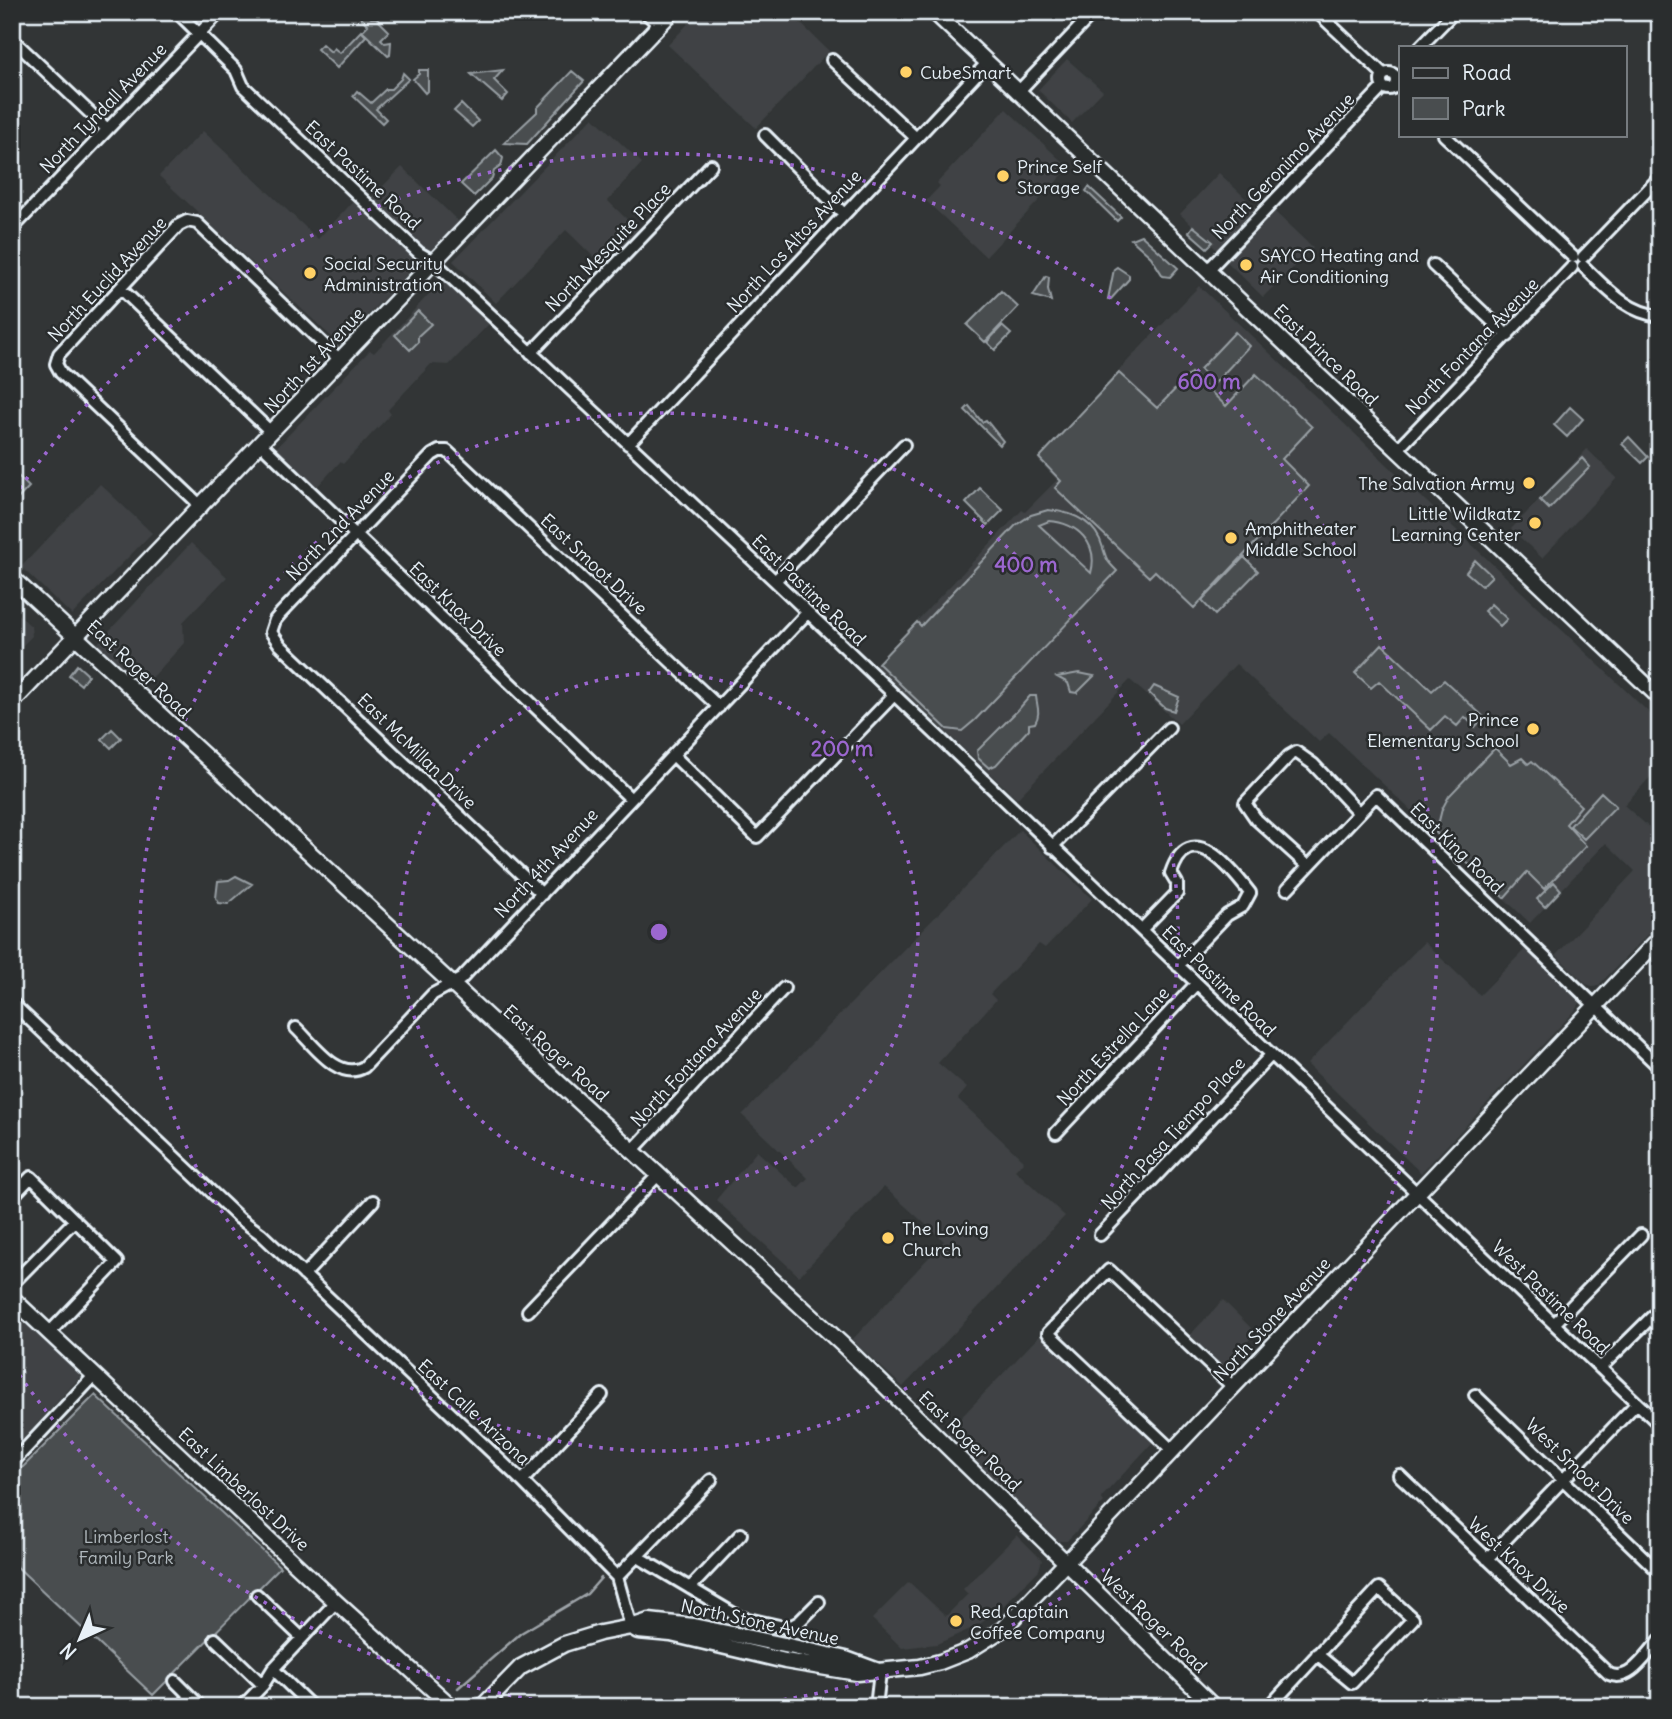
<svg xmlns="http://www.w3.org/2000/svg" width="1672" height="1719" viewBox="0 0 1672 1719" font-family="Delius,sans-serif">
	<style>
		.built { fill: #3f4244 }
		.green { fill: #494d4f; stroke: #989fa4; stroke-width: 2; fill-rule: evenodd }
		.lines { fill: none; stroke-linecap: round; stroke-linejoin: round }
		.stream { stroke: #9fa5aa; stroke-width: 2.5 }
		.street-casing { stroke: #e8f1f8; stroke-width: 16 }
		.secondary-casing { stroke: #e8f1f8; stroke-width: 19 }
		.street { stroke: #2a2d2e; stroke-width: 10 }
		.secondary { stroke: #2a2d2e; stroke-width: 14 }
		.ring { fill: none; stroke: #9c67d0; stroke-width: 3.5; stroke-dasharray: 3.5 7 }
		.poi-dot { fill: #ffd166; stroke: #2a2d2e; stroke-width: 2.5 }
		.labels { text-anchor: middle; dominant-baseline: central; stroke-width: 5; stroke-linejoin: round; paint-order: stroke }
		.poi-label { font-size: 18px; fill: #e8f1f8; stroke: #2a2d2e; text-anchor: start }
		.street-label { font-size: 18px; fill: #e8f1f8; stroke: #2a2d2e }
		.park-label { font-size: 18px; fill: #b0b8bd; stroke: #2a2d2e }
		.centre { fill: #9c67d0; stroke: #2a2d2e; stroke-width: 3.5 }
		.ring-label { font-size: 21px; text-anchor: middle; font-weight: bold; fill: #9c67d0; stroke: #2a2d2e; stroke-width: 5; stroke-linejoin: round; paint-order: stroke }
	</style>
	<rect width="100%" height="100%" fill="#323536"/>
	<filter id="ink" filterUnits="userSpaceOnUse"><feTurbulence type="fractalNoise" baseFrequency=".0143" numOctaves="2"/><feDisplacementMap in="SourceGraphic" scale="14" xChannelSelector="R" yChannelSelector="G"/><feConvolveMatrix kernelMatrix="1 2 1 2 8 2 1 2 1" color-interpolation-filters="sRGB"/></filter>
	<g filter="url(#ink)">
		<path class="built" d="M699,12H789L829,51L756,128L668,45Z
			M1067,59L1103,91L1072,123L1038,90Z
			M1006,109L1069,168L986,257L926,201L940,186L937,183Z
			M593,117L642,163L608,201L641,233L607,270L566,230L496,303L453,261Z
			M203,131L318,239L363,191L371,198L402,167L459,222L339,344L159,176Z
			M1219,173L1257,209L1218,251L1180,214Z
			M1274,211L1313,248L1263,297L1226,261Z
			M443,279L490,323L449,365L431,364L388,410L391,414L343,464L340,462L314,490L273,451L370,350L374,353Z
			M1199,286L1660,723V767L1624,805L1660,837V922L1599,985L1595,987L1586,984L1556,955L1635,871L1606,843L1530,923L1329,733L1319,742L1236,664L1179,724L1130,680L1017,799L875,665L1022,510L1025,512L1057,480L1038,460L1118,371Z
			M1587,449L1617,478L1542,558L1511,529Z
			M100,484L152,533L72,615L21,567Z
			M191,543L227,577L183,622L184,643L141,690L96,645Z
			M12,609L31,626L32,636L12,656Z
			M1020,830L1092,899L1045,948L1039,944L990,994L996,1000L938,1063L967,1088L958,1099L1024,1161L1015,1170L1065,1216L903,1387L852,1340L944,1241L884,1187L799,1276L716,1200L757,1151L798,1188L808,1178L742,1115Z
			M1424,942L1480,995L1527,947L1579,997L1581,1001L1574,1012L1421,1173L1307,1064Z
			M1223,1300L1256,1333L1223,1367L1190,1335Z
			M12,1310L82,1375L23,1439L12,1429Z
			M1041,1334L1153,1442L1101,1498L1104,1502L1067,1541H1057L947,1432Z
			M1017,1535L1042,1560L1039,1570L996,1613L977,1626L937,1644L902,1648L872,1619L909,1582L946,1616L968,1594L963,1589Z"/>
		<path class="green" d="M355,12H366L371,18H376L389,31L381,39L385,43L391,42L390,55L388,56L362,31L368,25Z
			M361,31L366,36L337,68L317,49L322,44L331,52L334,48L340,53Z
			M419,70H428V90L425,93L413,79L419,74Z
			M503,70L494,80L508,94L502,101L471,74Z
			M572,71L584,81L527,144L504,143L537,112V108Z
			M403,73L409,79L376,109L386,119L382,123L353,96L357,91L371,103L386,89H391L401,79Z
			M461,104L478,121L472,127L454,111Z
			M496,150L503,158L501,166L494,171L492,178L474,196L461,184Z
			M1089,187L1121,217L1117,221L1086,191Z
			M1193,226L1213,242L1207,248L1189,232Z
			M1141,235L1178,268L1170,277L1163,276L1151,257L1131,239Z
			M1117,267L1129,275V279L1111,299H1108L1114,269Z
			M1046,276L1049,277L1048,289L1051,301L1033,296Z
			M1001,291L1018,307L985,342L967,325Z
			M418,311L431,324L418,336V342L410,350L395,335Z
			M1002,326L1011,334L995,350L987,342Z
			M1235,332L1249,346L1215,383L1200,369Z
			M1119,373L1157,408L1191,373L1226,406L1256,374L1312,427L1282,459L1309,486L1194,608L1155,571L1149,577L1055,488L1061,481L1039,458Z
			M969,406L982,422L986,420L1003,441L1000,445L965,410Z
			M1570,407L1583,419L1567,437L1554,425Z
			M1629,437L1648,457L1642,463L1622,444Z
			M1582,458L1590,467L1549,509L1540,500Z
			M14,472L29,487L13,504L12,473Z
			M980,488L1003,510L988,525L966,503Z
			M1048,510C1073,512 1096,522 1103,548C1107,561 1107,561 1117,571L975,720L962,731L947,729L878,663L917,622L921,626L1016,525L1031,515ZM1049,521C1077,523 1099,543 1091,573L1039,525Z
			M1244,557L1258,571L1215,615L1202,601Z
			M1475,560L1492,576L1482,586L1466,572Z
			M1491,604L1507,619L1500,626L1484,611Z
			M1382,644L1432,691L1444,680L1484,717L1475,727L1465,717L1457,726L1445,716L1431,730L1379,681L1371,688L1355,673Z
			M77,665L88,675L81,685L69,675Z
			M1079,673L1094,676L1077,693L1071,692L1068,683L1057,677Z
			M1154,686L1179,697L1174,711L1165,708L1149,693Z
			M1030,696H1036C1037,707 1041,713 1035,723L1029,724V729L996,765L989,768L978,758L977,751L1018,710Z
			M112,729L121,738L111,748L102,739Z
			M1495,748L1511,764L1522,758L1528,764L1532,761L1581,806L1566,824L1586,846L1544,889L1527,872L1504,898L1436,833L1442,809L1449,796Z
			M1601,792L1616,806L1584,839L1570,826Z
			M236,876L252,884L228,904L219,903L216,898L218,881L229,880Z
			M1554,882L1561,890L1545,907L1537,899Z
			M95,1395L280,1567L153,1695L12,1562V1478Z"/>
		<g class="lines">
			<path class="stream" d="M458,1688L521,1633L587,1594L601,1578"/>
			<g class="street-casing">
				<path id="street" d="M177,12L236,70L243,86L419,253L433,261L459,285L775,581L1660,1425
					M645,12L659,25
					M1317,12L1383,74
					M12,39L107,129
					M1420,47L1454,12
					M832,60L916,138
					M1381 81a8 8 0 1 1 16 0a8 8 0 1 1-16 0Z
					M1017,93L1094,12
					M765,135L844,214
					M1444,135L1573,257
					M12,229L220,12
					M1583,257L1660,177
					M1433,265L1508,336
					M1583,266C1606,288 1627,313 1660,316
					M1208,270L1383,87
					M121,289L271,432
					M531,353L711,165
					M261,444L631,799
					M628,444L987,63
					M1397,450L1572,267
					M202,507L61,373L56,364L59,354L179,225L187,221L197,223L340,360
					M775,581L904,445
					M271,632L275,620L281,613L432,455L439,451H447L719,707
					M271,632L280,645L542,894
					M673,755L757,837L894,695
					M1052,847L1169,728
					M1308,866L1256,819L1245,803L1289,756L1296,752L1313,764L1359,813L1376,795L1660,1068
					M1287,889L1359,813
					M1141,930L1177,893V883L1171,873C1190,817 1230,867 1250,893L1243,906L1227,915L1178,966
					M12,1003L239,1218L261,1234L522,1481L617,1577
					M296,1028C313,1044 338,1082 364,1067L433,994L461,979L807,613
					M1056,1133L1196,984
					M633,1150L784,988
					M12,1197L31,1177L117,1262L49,1333
					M1100,1235L1271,1055
					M304,1275L373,1201
					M12,1284L75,1220
					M528,1311L659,1174
					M1554,1324L1641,1235
					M1600,1368L1660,1309
					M1475,1395L1660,1573
					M1173,1451L1048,1333L1109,1270L1234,1388
					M12,1463L94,1376
					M1399,1475L1609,1674C1630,1684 1647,1653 1660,1640
					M522,1481L602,1395
					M638,1557L739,1617L788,1628L799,1622L819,1602
					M1487,1559L1637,1403
					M617,1577L711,1480
					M617,1577L631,1627
					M690,1588L741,1534
					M257,1595L302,1638
					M215,1639L263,1685
					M273,1669L312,1707
					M175,1681L201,1707
					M242,1707L263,1685L273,1669L336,1602
					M876,1707L880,1672
					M1269,1707L1379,1588L1413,1619L1352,1683L1317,1654"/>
			</g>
			<g class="secondary-casing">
				<path id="secondary" d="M934,12L1660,698
					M12,578L844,1346L1214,1707
					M12,703L672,12
					M12,1298L336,1602L452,1707
					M631,1627L638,1631L671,1634L785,1661L857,1673L920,1667L940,1662L968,1651L1003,1629L1660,938
					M482,1707L521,1667L564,1644L600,1633L631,1627L649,1621L693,1626L789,1646L846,1659L876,1670"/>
			</g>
			<use href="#street" class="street"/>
			<use href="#secondary" class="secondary"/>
		</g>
	</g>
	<g class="ring">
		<circle cx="659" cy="932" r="259"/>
		<circle cx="659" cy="932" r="519"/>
		<path d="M584 1706A778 778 0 0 1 14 1367M14 497A778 778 0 1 1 734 1706"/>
	</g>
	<g class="poi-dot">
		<circle cx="906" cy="72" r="7"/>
		<circle cx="1003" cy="176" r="7"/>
		<circle cx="1246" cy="265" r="7"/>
		<circle cx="310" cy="273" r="7"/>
		<circle cx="1529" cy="483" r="7"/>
		<circle cx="1535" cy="523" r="7"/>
		<circle cx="1231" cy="538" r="7"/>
		<circle cx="1533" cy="729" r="7"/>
		<circle cx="888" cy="1238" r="7"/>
		<circle cx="956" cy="1621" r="7"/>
	</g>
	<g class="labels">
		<g class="poi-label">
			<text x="920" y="72">CubeSmart</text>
			<text x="1017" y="166">Prince Self<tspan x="1017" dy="21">Storage</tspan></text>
			<text x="1260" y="255">SAYCO Heating and<tspan x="1260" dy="21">Air Conditioning</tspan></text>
			<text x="324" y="263">Social Security<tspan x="324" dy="21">Administration</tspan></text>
			<text x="1515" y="483" text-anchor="end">The Salvation Army</text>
			<text x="1521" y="513" text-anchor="end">Little Wildkatz<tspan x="1521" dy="21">Learning Center</tspan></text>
			<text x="1245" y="528">Amphitheater<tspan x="1245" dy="21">Middle School</tspan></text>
			<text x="1519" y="719" text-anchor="end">Prince<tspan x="1519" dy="21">Elementary School</tspan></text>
			<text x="902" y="1228">The Loving<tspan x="902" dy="21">Church</tspan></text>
			<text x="970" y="1611">Red Captain<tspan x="970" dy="21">Coffee Company</tspan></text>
		</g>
		<g class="street-label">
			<text transform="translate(103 108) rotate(-46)">North Tyndall Avenue</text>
			<text transform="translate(1283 166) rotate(-46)">North Geronimo Avenue</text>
			<text transform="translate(363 175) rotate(43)">East Pastime Road</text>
			<text transform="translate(794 241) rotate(-47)">North Los Altos Avenue</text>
			<text transform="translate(608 247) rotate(-46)">North Mesquite Place</text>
			<text transform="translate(107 279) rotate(-47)">North Euclid Avenue</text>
			<text transform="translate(1472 346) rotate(-46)">North Fontana Avenue</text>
			<text transform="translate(1326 355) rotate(44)">East Prince Road</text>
			<text transform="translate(314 360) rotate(-47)">North 1st Avenue</text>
			<text transform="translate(340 525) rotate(-46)">North 2nd Avenue</text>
			<text transform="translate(594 564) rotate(43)">East Smoot Drive</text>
			<text transform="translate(809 590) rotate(44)">East Pastime Road</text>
			<text transform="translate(458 609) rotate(44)">East Knox Drive</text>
			<text transform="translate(139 669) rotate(43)">East Roger Road</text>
			<text transform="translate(417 751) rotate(44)">East McMillan Drive</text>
			<text transform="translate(1457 848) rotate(44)">East King Road</text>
			<text transform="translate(546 863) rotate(-47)">North 4th Avenue</text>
			<text transform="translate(1219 981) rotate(44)">East Pastime Road</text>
			<text transform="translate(1113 1046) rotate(-47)">North Estrella Lane</text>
			<text transform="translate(556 1053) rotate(42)">East Roger Road</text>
			<text transform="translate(696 1057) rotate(-47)">North Fontana Avenue</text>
			<text transform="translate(1173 1133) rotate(-47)">North Pasa Tiempo Place</text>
			<text transform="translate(1551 1297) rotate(44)">West Pastime Road</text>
			<text transform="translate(1272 1319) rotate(-47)">North Stone Avenue</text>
			<text transform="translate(474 1412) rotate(43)">East Calle Arizona</text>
			<text transform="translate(970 1441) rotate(44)">East Roger Road</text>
			<text transform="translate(1580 1471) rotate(44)">West Smoot Drive</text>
			<text transform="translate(244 1489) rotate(43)">East Limberlost Drive</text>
			<text transform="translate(1519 1565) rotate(43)">West Knox Drive</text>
			<text transform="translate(1154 1621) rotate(44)">West Roger Road</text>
			<text transform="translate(760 1622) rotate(12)">North Stone Avenue</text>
		</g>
		<g class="park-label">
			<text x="126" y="1536">Limberlost<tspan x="126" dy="21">Family Park</tspan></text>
		</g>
	</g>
	<circle cx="659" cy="932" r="10" class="centre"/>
	<g class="ring-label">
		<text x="1209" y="389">600 m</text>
		<text x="1026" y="572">400 m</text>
		<text x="842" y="756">200 m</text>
	</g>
	<rect width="1672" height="1719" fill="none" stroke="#2a2d2e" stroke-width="42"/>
	<rect x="21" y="21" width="1630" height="1677" fill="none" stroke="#e8f1f8" stroke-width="2.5" filter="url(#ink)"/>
	<rect x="1399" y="46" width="228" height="91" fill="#2a2d2e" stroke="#767b7f" stroke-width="2"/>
	<rect x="1413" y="68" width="35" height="10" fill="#2a2d2e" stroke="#767b7f" stroke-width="2"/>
	<text x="1462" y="80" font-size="21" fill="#e8f1f8">Road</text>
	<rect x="1413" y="98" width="35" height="21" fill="#494d4f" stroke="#767b7f" stroke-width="2"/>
	<text x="1462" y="116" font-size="21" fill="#e8f1f8">Park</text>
	<g transform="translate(80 1639) rotate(224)" stroke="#2a2d2e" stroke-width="5" paint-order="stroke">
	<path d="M0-5L12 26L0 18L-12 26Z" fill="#e8f1f8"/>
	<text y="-10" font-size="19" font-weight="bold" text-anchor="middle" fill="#e8f1f8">N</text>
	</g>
</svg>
